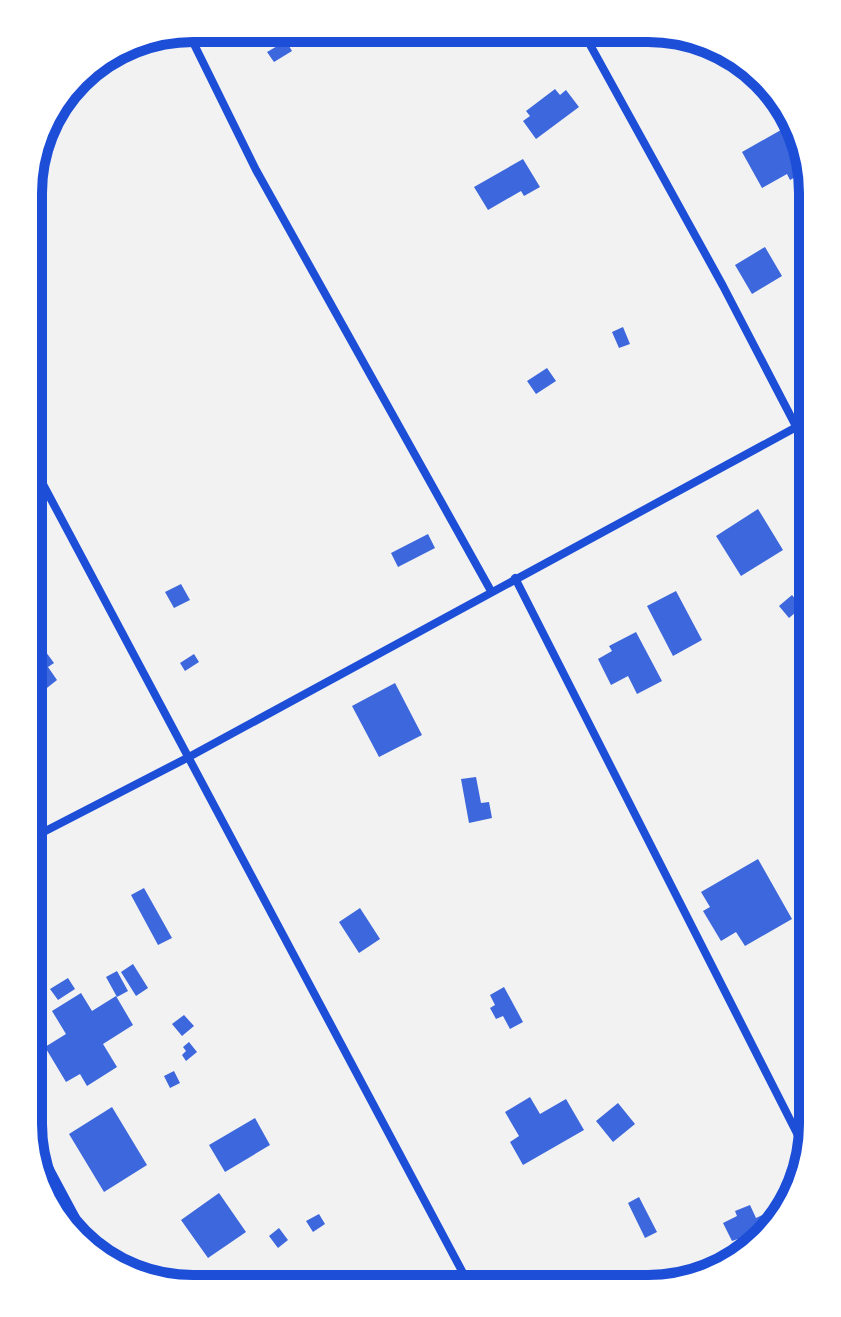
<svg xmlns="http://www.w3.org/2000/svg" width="841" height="1317" viewBox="0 0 841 1317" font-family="Literata,serif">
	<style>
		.building { fill: #3d67dc }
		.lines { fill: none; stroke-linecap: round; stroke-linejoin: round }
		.minor { stroke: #1d4ed8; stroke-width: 8 }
		.rim { fill: none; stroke: #1d4ed8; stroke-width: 10 }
	</style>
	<rect width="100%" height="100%" fill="#f2f2f2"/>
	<path class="building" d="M286,41L292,51L274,62L267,52Z
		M555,89L560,95L566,90L579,107L536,139L523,121L530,116L526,111Z
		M795,122L800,130L808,170L790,180L787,174L762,188L742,152Z
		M523,159L540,187L524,196L521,191L488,210L474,187Z
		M765,247L782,276L752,294L735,265Z
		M623,327L630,344L619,348L612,332Z
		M547,368L556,381L536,394L527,381Z
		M758,509L783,550L741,576L716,536Z
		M428,534L435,548L398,567L391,553Z
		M181,584L190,600L174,608L165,592Z
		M676,591L702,640L673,656L647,606Z
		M792,595L802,607L789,618L779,606Z
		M636,632L662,681L637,694L628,676L611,685L598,659L612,651L609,646Z
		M40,644L54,663L48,667L57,680L38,695L29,683V653Z
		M194,654L199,662L185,671L180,663Z
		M395,683L422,735L379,757L352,706Z
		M813,769V813L795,778Z
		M476,777L481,803L489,802L492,818L469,823L461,779Z
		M813,850V882L810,884L802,869L805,867L799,857Z
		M758,859L792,919L745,946L736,932L721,941L703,911L710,907L701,892Z
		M144,888L172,938L158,945L131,895Z
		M360,908L380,939L359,953L339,922Z
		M133,964L148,988L136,996L121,972Z
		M117,971L128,991L117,997L106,977Z
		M68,978L75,989L58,1000L50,989Z
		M504,987L523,1022L510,1029L503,1016L496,1019L490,1008L495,1005L490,995Z
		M81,993L92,1011L116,996L133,1025L103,1044L117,1067L87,1086L80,1074L66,1082L45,1047L66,1034L52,1011Z
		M184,1015L194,1026L182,1036L172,1024Z
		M189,1042L197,1052L186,1061L182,1055L186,1051L183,1047Z
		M174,1071L180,1083L170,1088L164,1076Z
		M530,1097L540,1114L566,1099L584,1130L523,1165L510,1142L519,1136L505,1112Z
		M618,1103L635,1124L613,1142L596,1121Z
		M112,1107L147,1165L104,1192L69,1134Z
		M255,1118L270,1145L225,1172L209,1145Z
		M219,1193L246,1232L208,1258L181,1220Z
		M639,1197L657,1232L645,1238L628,1203Z
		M750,1205L756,1218L769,1212L775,1224L743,1250L738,1239L732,1241L723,1223L737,1216L735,1211Z
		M319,1214L325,1224L313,1232L306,1221Z
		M279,1228L288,1240L278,1248L269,1236Z"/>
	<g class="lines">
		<path class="minor" d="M583,32L723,286L813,459
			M190,36L256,170L491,591
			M29,458L471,1288
			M515,578L807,1153
			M28,840L187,758L813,418
			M30,1132L97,1257"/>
	</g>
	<path d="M0 0H841V1317H0ZM193 42H648A151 151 0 0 1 799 193V1124A151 151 0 0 1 648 1275H193A151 151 0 0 1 42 1124V193A151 151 0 0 1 193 42Z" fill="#fff" fill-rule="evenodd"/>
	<path class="rim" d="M193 42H648A151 151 0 0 1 799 193V1124A151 151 0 0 1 648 1275H193A151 151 0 0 1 42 1124V193A151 151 0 0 1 193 42Z"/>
</svg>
